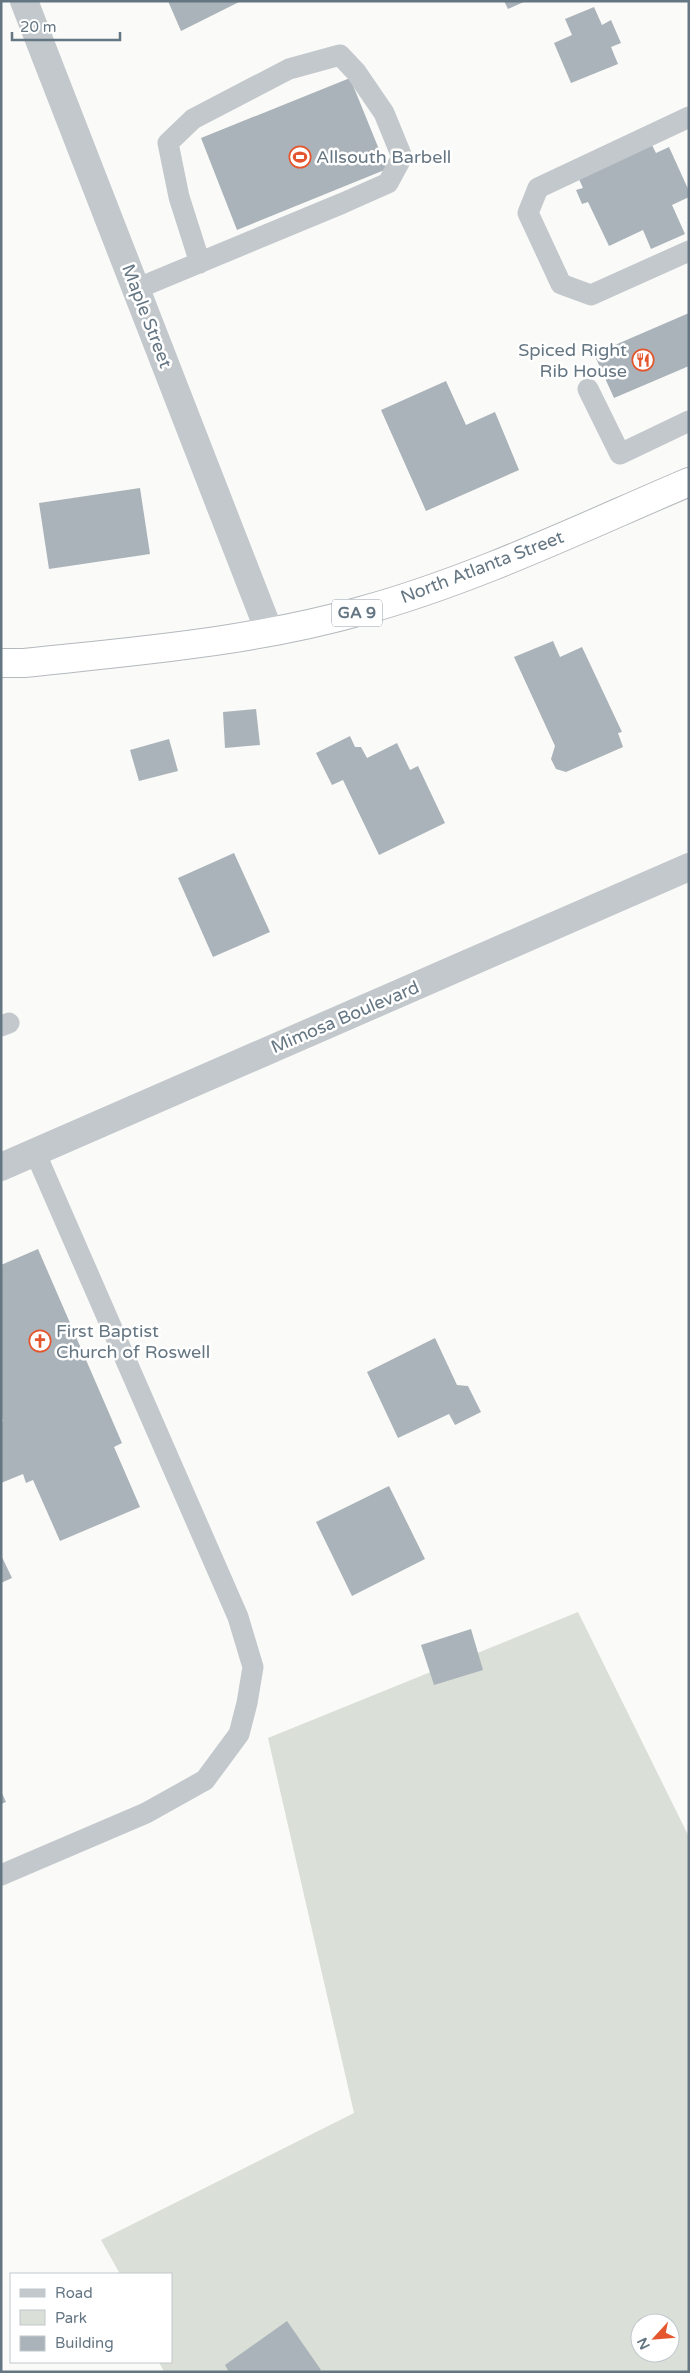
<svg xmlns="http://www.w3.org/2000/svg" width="690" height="2373" viewBox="0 0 690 2373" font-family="'Varela Round',sans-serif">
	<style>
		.green { fill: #dadfd7; fill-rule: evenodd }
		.building { fill: #aab3b9 }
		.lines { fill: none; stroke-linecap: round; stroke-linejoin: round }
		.highway-casing { stroke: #b4b9bd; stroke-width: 30 }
		.lane { stroke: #c3c8cc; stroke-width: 21 }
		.street { stroke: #c3c8cc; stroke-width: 28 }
		.highway { stroke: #fff; stroke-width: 28 }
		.labels { text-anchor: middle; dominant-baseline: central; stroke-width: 5; stroke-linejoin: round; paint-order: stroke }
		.shield { fill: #fff; stroke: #939fa8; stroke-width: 1 }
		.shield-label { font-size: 16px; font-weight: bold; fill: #657683 }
		.poi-label { font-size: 18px; fill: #657683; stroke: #fff; text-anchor: start }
		.street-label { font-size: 18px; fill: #657683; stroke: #fff }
	</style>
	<rect width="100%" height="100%" fill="#fafaf8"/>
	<path class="green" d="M578,1612L689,1837V2372H164L159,2362H171V2274H120L101,2240L354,2113L268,1738ZM640,2323H670V2353H640Z"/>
	<path class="building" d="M168,1H241L181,31Z
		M504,1H526L508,9Z
		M594,7L602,25L611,20L621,43L611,47L618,64L571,83L554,43L572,35L565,19Z
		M350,78L387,169L237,230L201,138Z
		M651,143L656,153L669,147L689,191V197L672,205L685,234L651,249L643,230L609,246L588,202L582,204L576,190L583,188L578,177Z
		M689,313V366L614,398L594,354Z
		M446,381L466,425L495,412L519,470L426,511L381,410Z
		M140,488L150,554L49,569L39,503Z
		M553,641L560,657L582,647L622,732L618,733L623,747L566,772L556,769L551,759L555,746L514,657Z
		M256,709L260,745L225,748L223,712Z
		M350,736L355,747H361L367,758L397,743L410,770L418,766L445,823L379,855L343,780L332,785L316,753Z
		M169,739L178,771L139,781L130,750Z
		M234,853L270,932L213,957L178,878Z
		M38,1249L122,1443L114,1447L140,1507L60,1541L33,1480L26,1483L23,1474L1,1483V1422L3,1421L1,1417V1265Z
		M435,1338L457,1385L468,1386L481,1412L455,1425L449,1414L398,1438L367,1372Z
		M389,1486L425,1559L352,1596L316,1522Z
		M1,1555L12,1578L1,1583Z
		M471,1629L483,1670L434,1685L421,1645Z
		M1,1791L6,1802L1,1804Z
		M287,2321L321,2370L318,2372H229L225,2365Z"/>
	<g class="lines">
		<g class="highway-casing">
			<path id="highway" d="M1,663H24C137,651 251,642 361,611C474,580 581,528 689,482"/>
		</g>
		<path class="lane" d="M689,117L538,188L528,213L561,284L591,295L689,251
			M136,289L343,203L388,183L402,157L384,113L356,72L340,55L289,69L193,119L168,143L179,197L200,263
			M588,389L620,454L689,421
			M1,1026L9,1023
			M1,1875L146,1813L205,1780L239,1734L247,1703L253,1667L238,1617L35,1152"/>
		<path class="street" d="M24,1L269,631
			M1,1167L689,867"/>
		<use href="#highway" class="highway"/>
	</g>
	<defs>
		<g id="stadium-ring" transform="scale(1.125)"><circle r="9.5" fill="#fff" stroke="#e4572e" stroke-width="1.5"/><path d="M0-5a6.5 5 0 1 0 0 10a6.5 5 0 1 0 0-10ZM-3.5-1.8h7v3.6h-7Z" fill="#e4572e"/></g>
		<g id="restaurant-ring" transform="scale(1.125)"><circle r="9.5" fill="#fff" stroke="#e4572e" stroke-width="1.5"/><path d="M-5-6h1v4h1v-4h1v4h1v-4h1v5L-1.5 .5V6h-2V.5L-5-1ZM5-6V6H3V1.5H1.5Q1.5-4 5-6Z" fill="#e4572e"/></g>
		<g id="church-ring" transform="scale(1.125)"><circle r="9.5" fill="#fff" stroke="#e4572e" stroke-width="1.5"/><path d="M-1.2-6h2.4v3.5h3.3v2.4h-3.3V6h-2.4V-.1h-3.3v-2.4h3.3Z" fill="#e4572e"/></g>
	</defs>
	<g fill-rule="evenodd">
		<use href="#stadium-ring" x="300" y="157"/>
		<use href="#restaurant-ring" x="643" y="360"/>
		<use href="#church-ring" x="40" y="1341"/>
	</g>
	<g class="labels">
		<rect class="shield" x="332" y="599.5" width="50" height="27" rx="4"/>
		<g class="shield-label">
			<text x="357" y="613">GA 9</text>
		</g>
		<g class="poi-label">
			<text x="316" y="157">Allsouth Barbell</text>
			<text x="627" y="350" text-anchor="end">Spiced Right<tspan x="627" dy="21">Rib House</tspan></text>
			<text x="56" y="1331">First Baptist<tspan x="56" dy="21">Church of Roswell</tspan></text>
		</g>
		<g class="street-label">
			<text transform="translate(147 316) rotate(69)">Maple Street</text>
			<text transform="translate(482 567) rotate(-21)">North Atlanta Street</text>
			<text transform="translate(345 1017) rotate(-23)">Mimosa Boulevard</text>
		</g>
	</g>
	<rect width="690" height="2373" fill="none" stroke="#657683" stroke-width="5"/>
	<rect x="10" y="2273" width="162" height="90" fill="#ffffff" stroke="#c1c8cd"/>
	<rect x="20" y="2289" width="25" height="8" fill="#c3c8cc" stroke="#c1c8cd"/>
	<text x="55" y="2298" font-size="15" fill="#657683">Road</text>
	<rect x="20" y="2310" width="25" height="15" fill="#dadfd7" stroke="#c1c8cd"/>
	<text x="55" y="2323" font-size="15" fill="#657683">Park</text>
	<rect x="20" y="2336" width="25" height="15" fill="#aab3b9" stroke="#c1c8cd"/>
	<text x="55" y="2348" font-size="15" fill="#657683">Building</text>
	<g transform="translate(655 2338) rotate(244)"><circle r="24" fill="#ffffff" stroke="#c1c8cd"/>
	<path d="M0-4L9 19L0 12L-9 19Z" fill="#e4572e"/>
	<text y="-8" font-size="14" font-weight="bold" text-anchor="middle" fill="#657683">N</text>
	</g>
	<path d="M12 32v8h108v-8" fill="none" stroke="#657683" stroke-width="2.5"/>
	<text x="20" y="32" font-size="15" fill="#657683" stroke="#ffffff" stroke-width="4" paint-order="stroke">20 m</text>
</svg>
